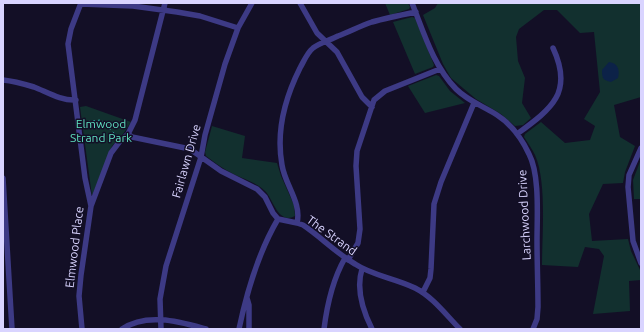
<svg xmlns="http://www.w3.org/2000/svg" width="644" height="332" viewBox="0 0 644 332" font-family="Ubuntu,sans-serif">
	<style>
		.green { fill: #12302f }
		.water { fill: #0c2248 }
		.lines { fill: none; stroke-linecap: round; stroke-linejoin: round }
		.path { stroke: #2fb8b0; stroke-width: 1; stroke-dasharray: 2 3; stroke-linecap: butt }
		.minor { stroke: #3d3a85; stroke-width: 5.5 }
		.labels { text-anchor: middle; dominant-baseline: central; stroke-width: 3; stroke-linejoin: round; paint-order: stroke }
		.park-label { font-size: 12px; fill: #5fe0c0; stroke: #130f26 }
		.street-label { font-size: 12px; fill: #d9d4ff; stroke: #130f26 }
	</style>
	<rect width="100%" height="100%" fill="#130f26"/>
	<path class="green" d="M385,3H408L410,7L409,9L390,15Z
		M438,3H641V97L614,105L620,137L635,146L625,172L623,183L603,184L589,214L592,241L628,239L631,251L641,272V280L629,281L630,311L593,314L604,256L599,249L585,247L578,267L542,265C542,235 547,182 535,155C532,149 528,143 524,137L525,134L541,122L565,143L590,140L595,126L584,119L600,92L594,32L580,33L557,10H544L519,29L516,37L518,61L525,78L522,103L531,118L523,125L515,126L501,114L476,99L451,78L443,64L423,15L435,8Z
		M412,17L415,18L434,65L433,67L415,74L393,22Z
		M436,75L439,76L450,91L465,103L425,113L408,86Z
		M86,106L131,122L123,134L112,146L92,196L80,107Z
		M212,126L245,136L242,158L277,163L281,176L294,205L295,216C278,225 274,200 265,191C255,181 239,178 226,170C219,166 213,161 206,156L205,152Z
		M641,159V199H634L633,180Z"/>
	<path class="water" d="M609,62C618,63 620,70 618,78L611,82C603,80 602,79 602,70Z"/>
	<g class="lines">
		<path class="path" d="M83,122L101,120C107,125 110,131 117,135"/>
		<path class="minor" d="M81,3L71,29L68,44L85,178L91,206L81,275L79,296L82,329
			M300,3L317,33L337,52L362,97L372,107
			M412,3C424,33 433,65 456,89C468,101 483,106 497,115C511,124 522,139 529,154C540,175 537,217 537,241C537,263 538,285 538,307L537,319L533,329
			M81,4L133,6L177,12L200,16L238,28
			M3,80C13,81 24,84 34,87C47,92 61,101 76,100
			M128,134L132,137L190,149L221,171L257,189L265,197L273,213L278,219L297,223L303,225C321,237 336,253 355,264C373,276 395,278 415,288C433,297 446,315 460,329
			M517,134C551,109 574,93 553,48
			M641,148L629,175L628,187L633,241L641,263
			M3,178L12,329
			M91,206L111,153L120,141L128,134L135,120L165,3
			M297,223C302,203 285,185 282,165C276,132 285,98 300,68C304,61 307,53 313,48C320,43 330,40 338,36C349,32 360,26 372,22C386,18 401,15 416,12
			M348,260L358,243L360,229L356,166L357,151L374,100L385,91L440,69
			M362,269C356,288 363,311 372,329
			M423,292L430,278L431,269L434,204L441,182L474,103
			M247,298L249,305V329
			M122,329C147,312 180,322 206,329
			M161,329L160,299L166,266L201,157L205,135L225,64L238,28L252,3
			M239,329C247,291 258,253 278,219
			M324,329C327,305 333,279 345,258"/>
	</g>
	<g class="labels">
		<g class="park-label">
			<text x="101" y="123">Elmwood<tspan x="101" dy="14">Strand Park</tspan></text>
		</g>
		<g class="street-label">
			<text transform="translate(186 161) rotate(-74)">Fairlawn Drive</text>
			<text transform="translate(524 215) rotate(-93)">Larchwood Drive</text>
			<text transform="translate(332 235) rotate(36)">The Strand</text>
			<text transform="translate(74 247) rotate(-83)">Elmwood Place</text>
		</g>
	</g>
	<rect width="644" height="332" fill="none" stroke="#d9d4ff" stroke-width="8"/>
</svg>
